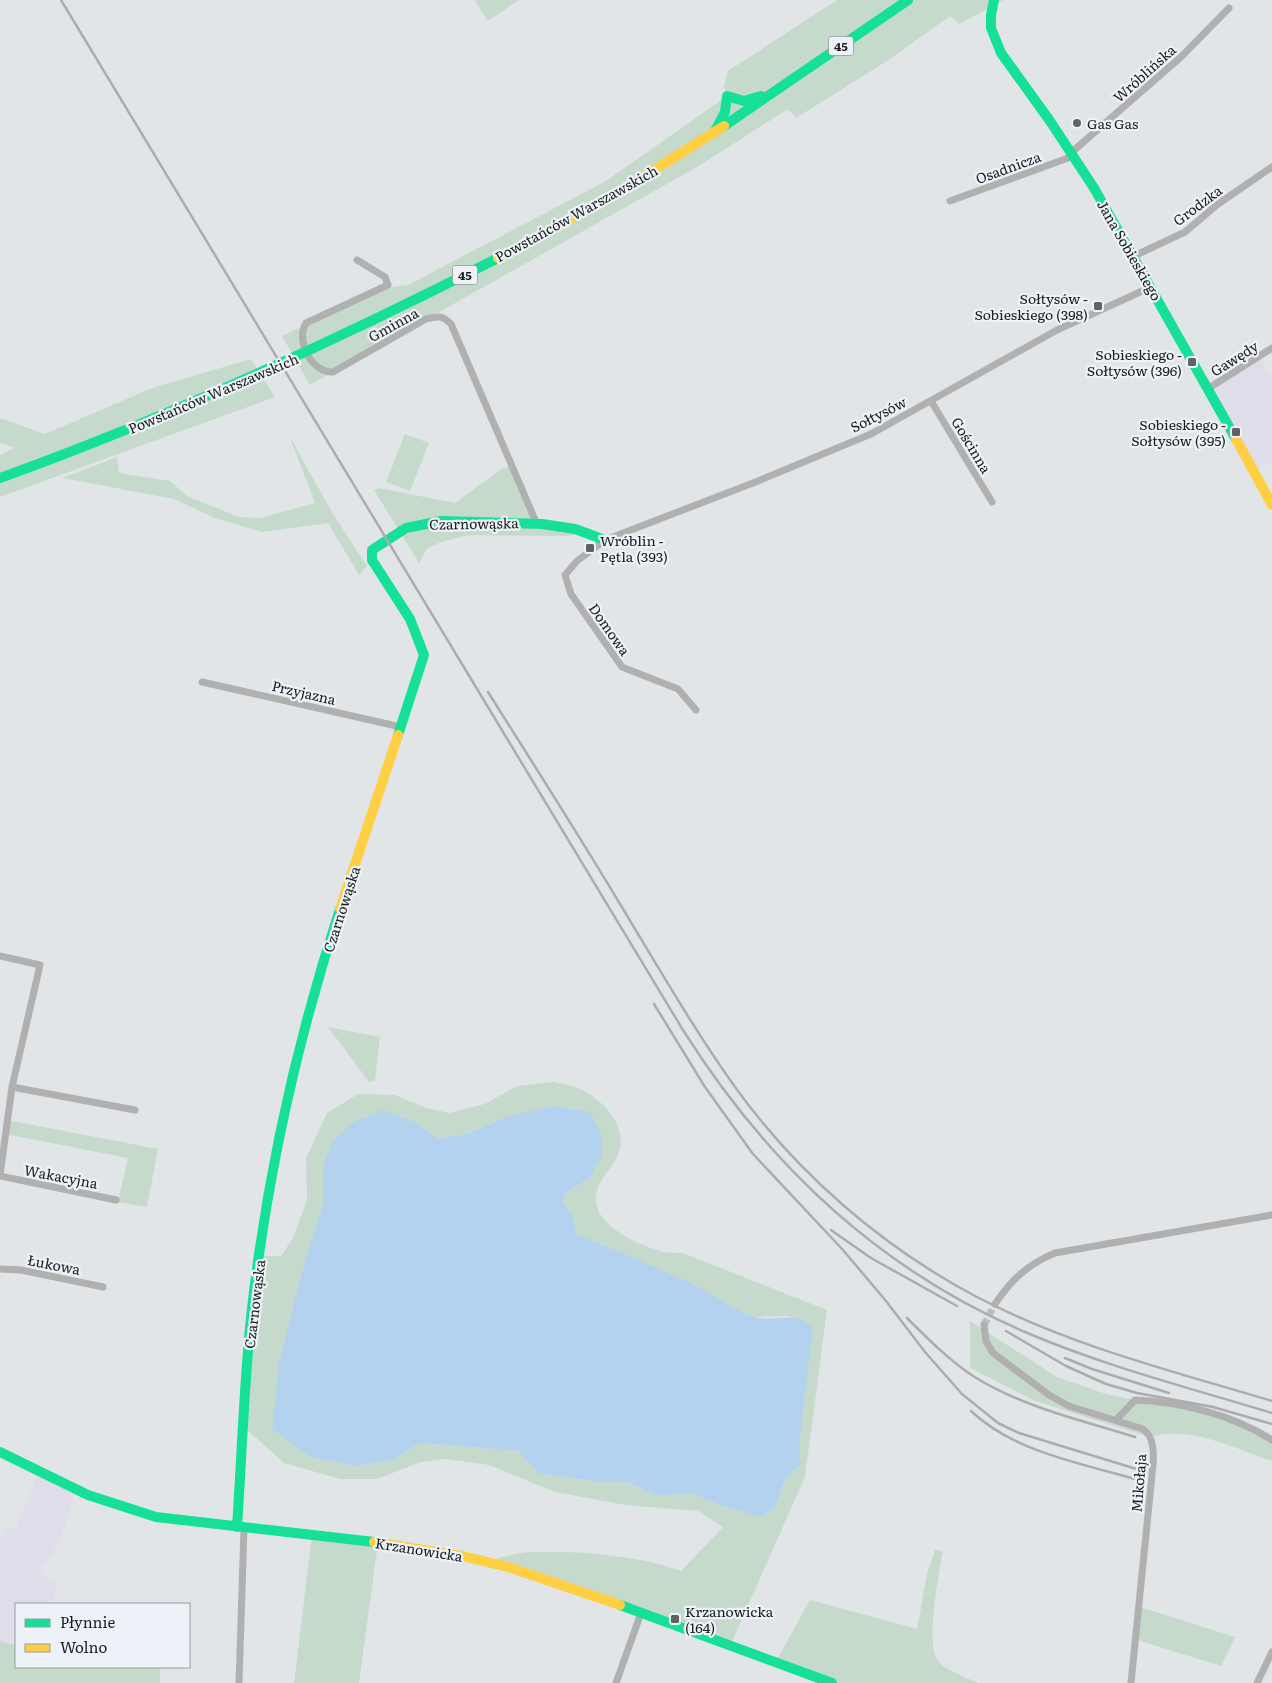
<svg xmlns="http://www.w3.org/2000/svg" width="1272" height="1683" viewBox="0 0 1272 1683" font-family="Literata,serif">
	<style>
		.commercial { fill: #e0ddea }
		.green { fill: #c6dacc; fill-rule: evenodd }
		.water { fill: #b3d2ef }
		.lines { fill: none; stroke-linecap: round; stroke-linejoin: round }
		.street-tunnel { stroke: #babdbf; stroke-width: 7; stroke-dasharray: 7 3.5; stroke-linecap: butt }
		.street { stroke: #b1b0b1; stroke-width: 7 }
		.fast { stroke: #16e098; stroke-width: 10 }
		.slow { stroke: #ffcf43; stroke-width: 10 }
		.rail { stroke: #acacad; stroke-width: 2.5 }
		.poi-dot { fill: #606264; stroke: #ecf2f8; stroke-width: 2 }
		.labels { text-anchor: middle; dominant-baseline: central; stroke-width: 4.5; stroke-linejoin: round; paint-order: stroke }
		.shield { fill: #ecf2f8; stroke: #595c5f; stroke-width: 1 }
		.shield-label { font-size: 12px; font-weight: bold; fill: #1a1c1d }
		.street-label { font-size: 14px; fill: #1a1c1d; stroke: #ecf2f8 }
		.poi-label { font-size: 14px; fill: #1a1c1d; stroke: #ecf2f8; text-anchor: start }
	</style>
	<rect width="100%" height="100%" fill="#e2e5e7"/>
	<path class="commercial" d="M1260,358L1272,377V462L1254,472L1209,388Z
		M39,1473L74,1491L61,1539L39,1574L57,1583L53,1604H16V1645L0,1641V1541L6,1526L15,1530Z"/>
	<path class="green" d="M474,0H519L488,21Z
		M837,0H1004L959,24L950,16L887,61L796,118L788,109L697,167L310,385L282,336L386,288L408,285L606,181L727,96L724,86L728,71Z
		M251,359L275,397L0,497V455L14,448L0,442V418L45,434L152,388Z
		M405,434L429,443L410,491L386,482Z
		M289,435L333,514L367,566L359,575L328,523L262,532L215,518L174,499L63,478L117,457L119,473L170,481L187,496L239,517L260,518L315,503Z
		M511,466L536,522L588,532L567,536L469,535L441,542L427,549L419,563L374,490L379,488L455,503L500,470Z
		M328,1027L380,1037L375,1081L369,1082Z
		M554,1082C562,1084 572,1085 580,1089C603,1100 627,1124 619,1152C615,1165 602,1175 598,1188C585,1222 635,1243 660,1251C667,1253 676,1253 683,1253L827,1310L805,1477L730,1646L486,1561C501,1558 518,1552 534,1552C578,1550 642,1556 681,1571L723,1527L698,1511L625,1505L555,1492L489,1465L446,1459L421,1462L377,1479H340L284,1463L244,1427L264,1256H281L293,1238L307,1200L306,1158L327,1113L358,1094L395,1095L426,1108L450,1113L484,1104L518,1086ZM506,1117L590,1178L566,1193L563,1203L573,1217L576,1234L704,1290L728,1306L755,1317L790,1316L800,1434V1466L786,1477L774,1509L759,1517L717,1504L694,1494L655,1495L624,1481H592L537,1473L518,1451L420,1443L393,1460L355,1466L311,1457L302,1271L323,1205L417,1123L438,1139L469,1133Z
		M7,1120L158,1149L147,1207L118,1202L128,1158L5,1134Z
		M970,1321L1057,1377L1106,1394L1135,1400L1153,1401L1239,1421L1272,1440V1461C1234,1448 1190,1425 1150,1437L1035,1401L970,1368Z
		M312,1535L378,1543L359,1683H294Z
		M935,1550L943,1551C939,1572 925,1646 938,1661C943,1668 970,1680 979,1683H832L775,1663L810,1600L917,1629L927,1574Z
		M1137,1606L1235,1637L1221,1666L1134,1639Z
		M0,1641L16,1645V1667H160V1683H0Z"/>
	<path class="water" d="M553,1106L590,1112L602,1136V1154L590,1178L566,1193L563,1202L573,1217L576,1234C618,1251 661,1269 702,1289C719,1298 733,1309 752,1316C775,1324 790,1308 813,1328L800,1434V1466L786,1477L774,1509L759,1517L717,1504L694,1494L655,1495L624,1481H592L537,1473L518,1451L420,1443L393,1460L355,1466L311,1457L272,1429L279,1363L302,1271L323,1205V1165L333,1142L352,1123L383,1110L417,1123L438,1139L469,1133L506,1117Z"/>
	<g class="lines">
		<path class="street-tunnel" d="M984,1325L995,1304"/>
		<path class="street" d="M950,201L1068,158L1072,152L1182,56L1229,8
			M1134,256L1185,232L1218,204L1272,167
			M357,260L385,277L388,285L306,323C295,341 312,373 333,372L426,319C438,316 442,315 451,324L536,522
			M1209,388L1272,348
			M931,401L992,502
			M202,682L401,727
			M696,710L678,689L622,667L571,594L565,575L577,561L605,540L753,483L871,434L1057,330L1151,287
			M0,956L40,965L12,1087L0,1175
			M12,1087L135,1110
			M0,1176L116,1200
			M0,1269L21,1270L103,1287
			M995,1304C1011,1280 1028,1264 1055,1253L1272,1215
			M984,1325L986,1341L993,1353L1049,1395L1069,1406L1143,1429C1154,1437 1154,1452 1153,1465L1131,1683
			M1116,1420L1135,1400C1182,1402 1233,1415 1272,1440
			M239,1683L244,1528
			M616,1683L641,1613
			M1257,1683L1272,1652"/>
		<path class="fast" d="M994,0L991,15V28L1001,53L1050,121L1094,188L1236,439
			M724,126L908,0
			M716,129L725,112L727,96L744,101L761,96
			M0,478C171,416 336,341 498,258
			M398,735L424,655L410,619L372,560V550L406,528L441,521L542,524L575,529L605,540
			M0,1452L88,1495L156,1517L374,1542
			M237,1527C242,1454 244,1380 252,1308C268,1171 297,1040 340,909
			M620,1605L832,1683"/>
		<path class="slow" d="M498,258L611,197L724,126
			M1236,439L1272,505
			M340,909L398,735
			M374,1542L462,1556L508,1567L620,1605"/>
		<path class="rail" d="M61,0L683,1030C768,1165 878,1269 1025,1332C1104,1366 1190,1388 1272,1413
			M488,692C532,762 577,832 620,904C657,965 693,1028 735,1087C797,1173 881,1246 975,1296C1068,1345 1172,1371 1272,1401
			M654,1004L705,1087L753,1154L843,1250L886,1301L925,1352L962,1394L998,1423L1019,1433L1143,1471
			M831,1230L871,1258L957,1306
			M907,1318C928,1339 949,1360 973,1376C1022,1407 1081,1420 1135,1437
			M1006,1331L1066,1366L1106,1384L1137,1393L1213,1407L1272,1424
			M1065,1358L1092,1369L1169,1393
			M971,1411C1015,1453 1085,1464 1142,1481"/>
	</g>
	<g class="poi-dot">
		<circle cx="1077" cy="123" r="5"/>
		<rect x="1093" y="301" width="10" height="10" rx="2.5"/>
		<rect x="1187" y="357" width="10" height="10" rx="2.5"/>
		<rect x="1231" y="427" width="10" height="10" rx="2.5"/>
		<rect x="585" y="543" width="10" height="10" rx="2.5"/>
		<rect x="670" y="1614" width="10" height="10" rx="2.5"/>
	</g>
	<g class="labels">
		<g class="shield">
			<rect x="828.5" y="36.5" width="25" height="19" rx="4"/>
			<rect x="452.5" y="265.5" width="25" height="19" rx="4"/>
		</g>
		<g class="shield-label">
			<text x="841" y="46">45</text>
			<text x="465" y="275">45</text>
		</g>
		<g class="street-label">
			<text transform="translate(1144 73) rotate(-42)">Wróblińska</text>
			<text transform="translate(1008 167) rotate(-20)">Osadnicza</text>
			<text transform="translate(1197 205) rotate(-37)">Grodzka</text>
			<text transform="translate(576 213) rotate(-29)">Powstańców Warszawskich</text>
			<text transform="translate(1130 250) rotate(60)">Jana Sobieskiego</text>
			<text transform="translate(393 324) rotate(-29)">Gminna</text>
			<text transform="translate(1234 358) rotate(-32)">Gawędy</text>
			<text transform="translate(213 393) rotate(-23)">Powstańców Warszawskich</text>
			<text transform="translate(878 414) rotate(-27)">Sołtysów</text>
			<text transform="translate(972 445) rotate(59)">Gościnna</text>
			<text transform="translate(474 523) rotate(-1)">Czarnowąska</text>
			<text transform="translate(610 629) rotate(55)">Domowa</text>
			<text transform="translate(304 692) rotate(13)">Przyjazna</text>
			<text transform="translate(341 909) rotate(-72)">Czarnowąska</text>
			<text transform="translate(61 1176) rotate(11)">Wakacyjna</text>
			<text transform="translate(54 1264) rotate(11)">Łukowa</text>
			<text transform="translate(254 1304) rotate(-83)">Czarnowąska</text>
			<text transform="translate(1138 1483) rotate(-85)">Mikołaja</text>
			<text transform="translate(419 1549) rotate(9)">Krzanowicka</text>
		</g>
		<g class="poi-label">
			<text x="1087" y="123">Gas Gas</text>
			<text x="1088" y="298" text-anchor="end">Sołtysów -<tspan x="1088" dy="16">Sobieskiego (398)</tspan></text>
			<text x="1182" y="354" text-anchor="end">Sobieskiego -<tspan x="1182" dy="16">Sołtysów (396)</tspan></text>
			<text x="1226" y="424" text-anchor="end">Sobieskiego -<tspan x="1226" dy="16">Sołtysów (395)</tspan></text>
			<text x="600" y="540">Wróblin -<tspan x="600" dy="16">Pętla (393)</tspan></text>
			<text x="685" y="1611">Krzanowicka<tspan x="685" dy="16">(164)</tspan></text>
		</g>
	</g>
	<rect x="15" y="1603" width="175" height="65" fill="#ecf2f8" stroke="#989ca0"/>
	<rect x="25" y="1619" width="25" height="8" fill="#16e098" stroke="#989ca0"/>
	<text x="60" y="1628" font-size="15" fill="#1a1c1d">Płynnie</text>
	<rect x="25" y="1644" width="25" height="8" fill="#ffcf43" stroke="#989ca0"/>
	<text x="60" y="1653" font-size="15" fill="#1a1c1d">Wolno</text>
</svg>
